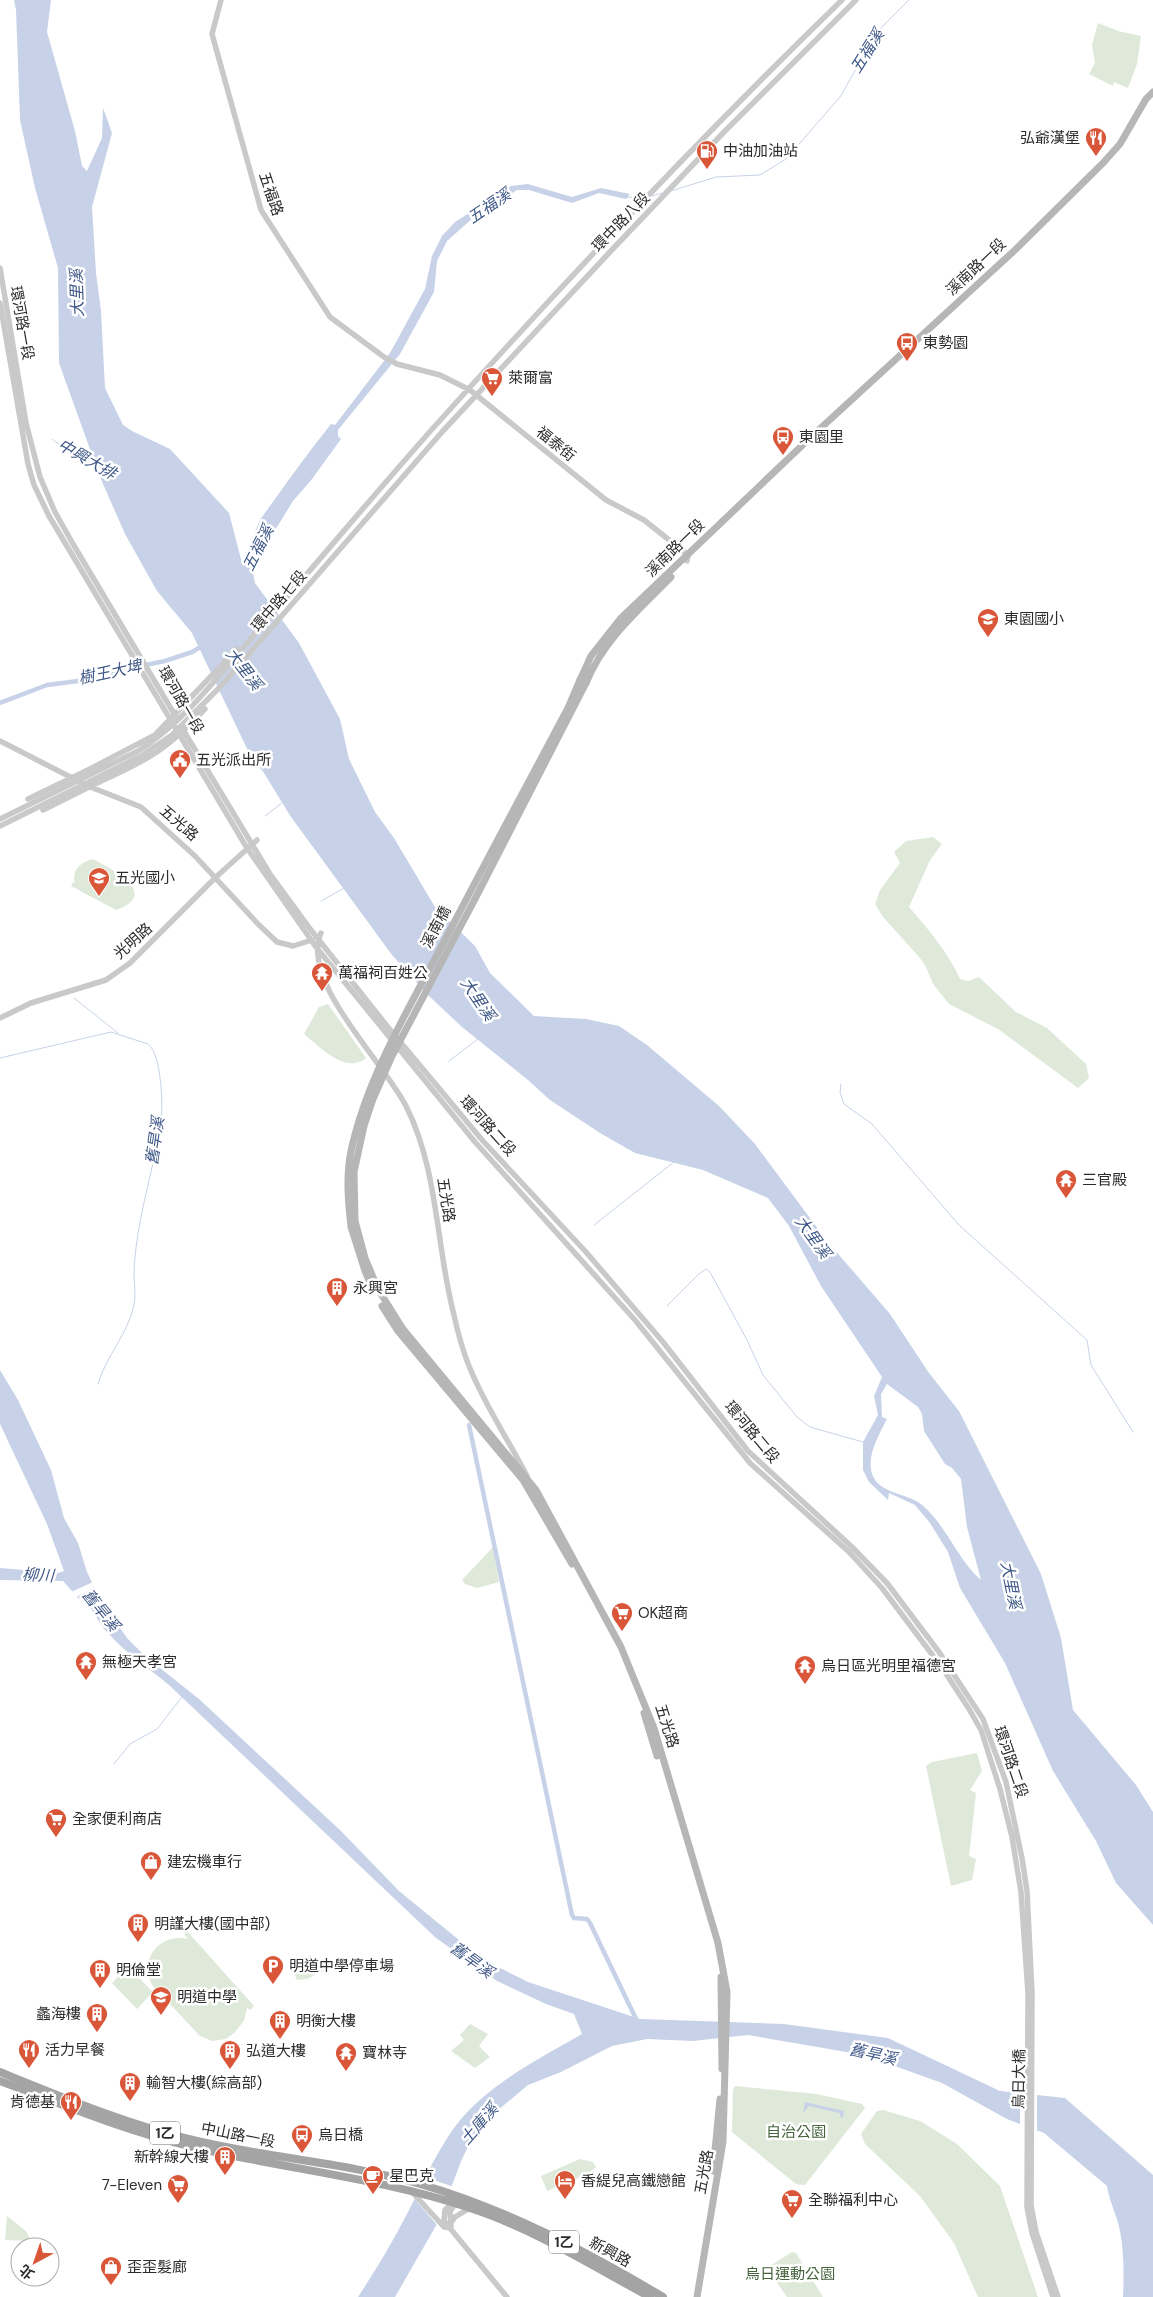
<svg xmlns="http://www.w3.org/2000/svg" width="1153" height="2297" viewBox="0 0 1153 2297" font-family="'DM Sans','Noto Sans TC',sans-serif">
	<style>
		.green { fill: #dee9da }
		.water { fill: #c7d2e8; fill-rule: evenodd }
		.pier { fill: #fff }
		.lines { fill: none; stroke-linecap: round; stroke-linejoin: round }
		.stream { stroke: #c7d2e8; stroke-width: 1 }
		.canal { stroke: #c7d2e8; stroke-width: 4.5 }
		.tertiary { stroke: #c9c9c9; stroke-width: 5.5 }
		.secondary { stroke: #b6b6b6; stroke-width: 7 }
		.primary { stroke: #a4a4a4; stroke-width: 8 }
		.tertiary-bridge { stroke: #c9c9c9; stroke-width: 5.5 }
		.secondary-bridge { stroke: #b6b6b6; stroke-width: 7 }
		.labels { text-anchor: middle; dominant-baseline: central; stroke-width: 5; stroke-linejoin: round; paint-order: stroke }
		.shield { fill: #fff; stroke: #6b6b6b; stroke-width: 1 }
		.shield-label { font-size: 14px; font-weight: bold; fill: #2c2c2c }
		.poi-label { font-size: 15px; fill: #2c2c2c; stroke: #fff; text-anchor: start }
		.street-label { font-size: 15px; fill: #2c2c2c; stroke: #fff }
		.park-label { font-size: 15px; fill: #45643d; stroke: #fff }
		.water-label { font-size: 16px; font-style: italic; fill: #405988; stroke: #fff }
	</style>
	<rect width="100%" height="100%" fill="#fff"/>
	<path class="green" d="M1098,23L1118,31L1141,36L1137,64L1128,88L1114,82L1113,86L1089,74L1095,63L1092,45Z
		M933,837L942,844L930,860L909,907C928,929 948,952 960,979L968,981L979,977L1016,1012L1047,1028L1086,1064L1089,1078L1078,1088L998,1029L949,1004L933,984L926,967L920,958L883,917L875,904L880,890L900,863L894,852L906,841Z
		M93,859C111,869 162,893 116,910L71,886L73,882L75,883C71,870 81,862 93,859Z
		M328,1004L366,1058C346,1075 320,1047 304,1034L319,1007Z
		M493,1547L499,1582L477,1588L465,1584L462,1580Z
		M977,1753L982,1771L970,1790L976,1793L969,1856L976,1859L972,1880L951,1886L926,1766L932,1762Z
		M187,1931L254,2006L250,2010L247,2008L244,2021L234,2033L226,2039L212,2041L200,2036L152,1985C139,1958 160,1933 188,1939L184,1934Z
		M311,1955L325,1970L307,1979L297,1980L290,1965Z
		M128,1967L153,1992L137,2009L112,1983Z
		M470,2024L488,2034L479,2046L490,2057L475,2068L451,2051L464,2040L460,2035Z
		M735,2086L817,2094L862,2104L865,2108L805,2185L796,2184L732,2132L733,2090Z
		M883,2110L920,2121L957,2144L1000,2186L1038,2297H978L954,2243L920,2196L865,2144L861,2134L877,2111Z
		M580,2159L593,2162L596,2167L586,2175L547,2191L541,2176Z
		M7,2216L26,2231L31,2241L5,2240Z
		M792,2252L796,2253L823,2297H787L769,2271L770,2266Z"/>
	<path class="water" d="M14,0H51L47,32L75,131L82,166L87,171L102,138L103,108L112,133L92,207L96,273L101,311L105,388L123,425L132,431L170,449L229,513L242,563C252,549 253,531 262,517C285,485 307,454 331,424L335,425L390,353L425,289L432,256L442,236L455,222L511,186L528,184L572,197L601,188L630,194L626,199L599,193L572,203L529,190H517L474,217L447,241L437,261L434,292L400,354L338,430V436L341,439L312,479L293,501L252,568L255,583L299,643L340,719L349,759L375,812L394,838L435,907L475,946L490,973L534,1016L586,1019L619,1026L647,1045L719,1106L755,1144L827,1241L890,1314L929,1373L959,1411L1041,1574L1061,1638L1073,1710L1136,1785L1153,1812V1925L1116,1883L1096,1841L1053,1771L1005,1663L960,1588L948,1552L930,1523L915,1505L889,1493L888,1500L869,1482L863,1470V1442L878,1415L874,1396L882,1377L821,1286L789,1226L768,1198L703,1170L635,1153L600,1133L550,1100L528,1080L462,1027L429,996L392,955L291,817L264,773L250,755L192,633L157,591L125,534L100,477L59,363L58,268L35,188L20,120L16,10ZM887,1384L918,1407L922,1414L924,1431L945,1464L952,1468L961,1479L967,1527L981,1580C957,1559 947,1526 922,1505C909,1494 885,1494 875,1480C863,1461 878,1437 887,1419L882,1417L881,1394Z
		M0,1370L18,1400L51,1470L64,1518L78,1543L87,1572L99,1597L127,1638L145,1656L199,1699L341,1831L399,1891L470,1949L500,1968L528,1982L640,2019L784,2024L888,2038L1000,2091L1065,2098L1153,2175V2297H1123C1124,2275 1124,2253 1120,2231C1117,2215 1109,2201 1107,2186L1044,2133L1007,2119L942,2083L864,2055L748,2035L693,2041L647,2039L612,2046L561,2072L528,2085L478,2127L462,2159L437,2224L395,2297H358C379,2265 398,2233 415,2198C426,2175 444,2139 461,2119C493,2082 540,2058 582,2034L574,2014L546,2004L497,1981L436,1938L170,1686C149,1668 125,1653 107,1632C99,1624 90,1603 82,1598L79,1599L63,1581L0,1580V1568L58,1573L64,1571L47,1524L0,1424Z
		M805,2102L844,2111L843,2118L840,2116V2113L809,2106L803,2113Z"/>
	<path class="pier" d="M95,1581L97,1586L74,1598L69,1593Z
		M1020,2091L1037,2093V2133L1020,2127Z
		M425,2177L454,2187L437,2225L413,2197Z"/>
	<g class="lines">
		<path class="stream" d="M671,191L716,177L760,175L786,159L840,97L878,31L909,0
			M652,196L662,193
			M627,197L643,198
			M52,439L70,453L96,464
			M265,816L283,802
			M321,901L344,888
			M74,998L118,1033
			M0,1058L111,1032L148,1044C162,1054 163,1108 161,1124C154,1166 141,1206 136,1248C135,1257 134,1266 134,1274C134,1284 136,1295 134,1305C128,1334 106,1356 98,1384
			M449,1061L478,1039
			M841,1084L840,1092L844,1104L872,1124L959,1225L1087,1340L1091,1365L1133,1432
			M594,1225L674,1162
			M667,1306L700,1273L706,1269L710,1272L747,1340L763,1375L797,1417L810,1427L863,1442
			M114,1764L130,1744L157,1729L182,1697"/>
		<path class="canal" d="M0,703L47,685L86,680L121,670L165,661L192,652L202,646
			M469,1425L572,1915L574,1918L587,1919L590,1923L637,2021"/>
		<path class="tertiary" d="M221,0L212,34L261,210L330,317L384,357L397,364L440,375L470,390L606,500L644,520L688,555L687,561
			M0,268L26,423L40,477L55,512L73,544L176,717
			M0,303L28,464L34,485L49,516L247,848L316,947L475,1142L635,1320L750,1463L849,1552L882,1588L943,1669L969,1709L981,1730L1000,1789L1012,1837L1021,1892L1028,1993L1027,2207L1032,2233L1053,2297
			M260,628C319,561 376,492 435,426C566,280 701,137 842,0
			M266,634L442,432L608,254L724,132L856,0
			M182,728L270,874L311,930L387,1026L483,1141L586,1252L663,1342L748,1451L852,1547L887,1583L939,1652L983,1719L1006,1782L1022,1858L1027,1891L1032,1993L1031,2205L1036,2232L1058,2297
			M0,741L88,786L141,807L195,856L258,924L277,942L293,946L312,940
			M28,799L86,771
			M43,810L99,782
			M321,933C300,982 384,1062 406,1106C438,1169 436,1244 453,1311C457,1329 462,1349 469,1366C484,1404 508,1439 527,1476
			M0,1018L31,1003L106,980L130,963L216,877L257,840
			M412,2192L444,2227L450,2228
			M454,2201L445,2210L444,2221L507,2297
			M450,2224L455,2217L470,2208
			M451,2227L450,2211L456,2203"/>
		<path class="secondary" d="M580,680L591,656L621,618L811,437L1015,250L1103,163L1120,144L1146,99L1153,92
			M586,683C604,639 639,610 671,577
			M355,1221L365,1258L378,1289L403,1329L536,1490L621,1647L654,1728L718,1943L727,1992L723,2142L697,2297
			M351,1227L365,1271L373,1290
			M382,1306L398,1331L523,1480L572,1564
			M644,1713L657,1756
			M721,1977L722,2069
			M713,2171L720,2099"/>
		<path class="primary" d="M0,2072C64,2098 129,2125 197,2141C270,2158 347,2163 420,2184C506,2209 586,2251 663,2297
			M0,2081C64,2105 126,2131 193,2147C285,2169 380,2178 470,2208C534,2229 591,2265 650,2297"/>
		<path class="tertiary-bridge" d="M86,771L155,735L237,649
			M99,782C148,760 168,749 205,709
			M0,819L138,751C187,720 222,671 260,628
			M0,826L141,756L172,735L219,688L266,634"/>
		<path class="secondary-bridge" d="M355,1221L354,1172L364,1126L373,1099L392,1056L476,897L586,683
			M351,1226C348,1201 346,1176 351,1151C366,1081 405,1015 438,953C481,871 524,790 568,708L580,680"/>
	</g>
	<defs>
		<g id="restaurant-pin" transform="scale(1.125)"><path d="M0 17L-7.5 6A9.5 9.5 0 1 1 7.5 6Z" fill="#d95638" stroke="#fff"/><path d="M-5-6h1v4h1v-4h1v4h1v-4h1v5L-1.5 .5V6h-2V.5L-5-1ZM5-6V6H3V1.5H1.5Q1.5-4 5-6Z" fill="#fff"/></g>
		<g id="fuel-pin" transform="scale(1.125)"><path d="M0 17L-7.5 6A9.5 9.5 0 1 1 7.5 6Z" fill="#d95638" stroke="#fff"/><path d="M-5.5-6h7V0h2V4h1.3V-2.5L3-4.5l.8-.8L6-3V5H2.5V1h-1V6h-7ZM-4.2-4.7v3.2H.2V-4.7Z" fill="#fff"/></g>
		<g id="bus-pin" transform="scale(1.125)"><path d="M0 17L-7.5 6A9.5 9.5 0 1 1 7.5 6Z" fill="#d95638" stroke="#fff"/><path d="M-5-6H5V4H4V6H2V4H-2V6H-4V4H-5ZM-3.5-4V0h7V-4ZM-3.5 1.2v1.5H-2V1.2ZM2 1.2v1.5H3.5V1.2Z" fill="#fff"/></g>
		<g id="supermarket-pin" transform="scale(1.125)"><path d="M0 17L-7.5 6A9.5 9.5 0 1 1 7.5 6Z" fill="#d95638" stroke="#fff"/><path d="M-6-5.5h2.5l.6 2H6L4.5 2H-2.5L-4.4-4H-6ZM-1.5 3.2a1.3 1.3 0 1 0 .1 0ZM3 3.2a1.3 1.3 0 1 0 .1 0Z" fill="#fff"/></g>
		<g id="school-pin" transform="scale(1.125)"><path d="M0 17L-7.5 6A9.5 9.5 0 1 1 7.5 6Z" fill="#d95638" stroke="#fff"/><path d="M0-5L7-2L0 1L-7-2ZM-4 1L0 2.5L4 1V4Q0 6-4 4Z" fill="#fff"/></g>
		<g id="civic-pin" transform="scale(1.125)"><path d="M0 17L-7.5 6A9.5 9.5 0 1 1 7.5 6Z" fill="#d95638" stroke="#fff"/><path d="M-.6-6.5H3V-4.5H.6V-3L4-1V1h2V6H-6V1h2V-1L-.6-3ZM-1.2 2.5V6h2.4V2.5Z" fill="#fff"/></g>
		<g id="temple-pin" transform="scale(1.125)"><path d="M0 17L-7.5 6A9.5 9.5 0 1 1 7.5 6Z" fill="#d95638" stroke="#fff"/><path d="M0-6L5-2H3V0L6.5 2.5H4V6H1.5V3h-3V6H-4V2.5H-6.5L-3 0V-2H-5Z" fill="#fff"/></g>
		<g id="building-pin" transform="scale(1.125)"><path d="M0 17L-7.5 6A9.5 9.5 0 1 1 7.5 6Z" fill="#d95638" stroke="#fff"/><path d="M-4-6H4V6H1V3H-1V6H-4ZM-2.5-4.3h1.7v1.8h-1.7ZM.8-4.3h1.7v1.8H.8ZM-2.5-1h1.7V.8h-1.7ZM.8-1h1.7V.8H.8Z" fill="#fff"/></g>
		<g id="shop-pin" transform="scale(1.125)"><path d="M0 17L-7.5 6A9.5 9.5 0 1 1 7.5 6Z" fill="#d95638" stroke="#fff"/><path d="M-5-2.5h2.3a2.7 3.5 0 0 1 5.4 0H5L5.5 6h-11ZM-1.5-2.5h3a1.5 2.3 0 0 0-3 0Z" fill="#fff"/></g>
		<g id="parking-pin" transform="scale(1.125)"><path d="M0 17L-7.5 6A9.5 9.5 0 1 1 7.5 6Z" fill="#d95638" stroke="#fff"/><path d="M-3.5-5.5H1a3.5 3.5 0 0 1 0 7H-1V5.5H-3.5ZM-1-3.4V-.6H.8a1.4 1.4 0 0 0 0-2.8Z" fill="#fff"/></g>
		<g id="cafe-pin" transform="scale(1.125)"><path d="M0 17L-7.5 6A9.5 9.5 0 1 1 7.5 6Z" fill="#d95638" stroke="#fff"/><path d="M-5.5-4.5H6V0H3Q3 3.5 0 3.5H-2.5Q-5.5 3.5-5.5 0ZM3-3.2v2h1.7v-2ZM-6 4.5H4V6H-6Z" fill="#fff"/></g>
		<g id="hotel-pin" transform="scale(1.125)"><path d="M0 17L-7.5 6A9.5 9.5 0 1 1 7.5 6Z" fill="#d95638" stroke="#fff"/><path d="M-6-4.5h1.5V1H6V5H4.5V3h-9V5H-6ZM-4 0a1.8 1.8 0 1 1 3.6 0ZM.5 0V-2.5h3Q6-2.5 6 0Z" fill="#fff"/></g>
	</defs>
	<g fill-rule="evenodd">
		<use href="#restaurant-pin" x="1096" y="138"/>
		<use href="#fuel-pin" x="707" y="151"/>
		<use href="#bus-pin" x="907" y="343"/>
		<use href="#supermarket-pin" x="492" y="378"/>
		<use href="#bus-pin" x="783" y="437"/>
		<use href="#school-pin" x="988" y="619"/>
		<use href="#civic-pin" x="180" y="760"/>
		<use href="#school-pin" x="99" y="878"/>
		<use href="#temple-pin" x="322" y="973"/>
		<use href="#temple-pin" x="1066" y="1180"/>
		<use href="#building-pin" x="337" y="1288"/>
		<use href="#supermarket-pin" x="622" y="1613"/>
		<use href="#temple-pin" x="86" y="1662"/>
		<use href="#temple-pin" x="805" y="1666"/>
		<use href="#supermarket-pin" x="56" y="1819"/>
		<use href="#shop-pin" x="151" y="1862"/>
		<use href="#building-pin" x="138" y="1924"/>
		<use href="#parking-pin" x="273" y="1966"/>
		<use href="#building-pin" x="100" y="1970"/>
		<use href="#school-pin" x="161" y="1997"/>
		<use href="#building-pin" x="97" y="2014"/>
		<use href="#building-pin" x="280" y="2021"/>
		<use href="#restaurant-pin" x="29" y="2050"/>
		<use href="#building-pin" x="230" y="2051"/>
		<use href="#temple-pin" x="346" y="2053"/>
		<use href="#building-pin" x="130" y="2083"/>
		<use href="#restaurant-pin" x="71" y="2102"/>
		<use href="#bus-pin" x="302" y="2135"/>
		<use href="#building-pin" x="225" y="2157"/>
		<use href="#cafe-pin" x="373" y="2176"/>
		<use href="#hotel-pin" x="565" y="2181"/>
		<use href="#supermarket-pin" x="178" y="2185"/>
		<use href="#supermarket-pin" x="792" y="2200"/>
		<use href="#shop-pin" x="111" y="2267"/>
	</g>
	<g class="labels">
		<g class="shield">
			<rect x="150" y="2121.5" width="30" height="23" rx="4"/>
			<rect x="549" y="2230.5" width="30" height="23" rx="4"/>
		</g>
		<g class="shield-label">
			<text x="165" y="2133">1乙</text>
			<text x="564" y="2242">1乙</text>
		</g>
		<g class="poi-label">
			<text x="1080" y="138" text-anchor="end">弘爺漢堡</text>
			<text x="723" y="151">中油加油站</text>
			<text x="923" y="343">東勢園</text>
			<text x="508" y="378">萊爾富</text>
			<text x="799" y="437">東園里</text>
			<text x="1004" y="619">東園國小</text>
			<text x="196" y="760">五光派出所</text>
			<text x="115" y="878">五光國小</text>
			<text x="338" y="973">萬福祠百姓公</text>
			<text x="1082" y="1180">三官殿</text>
			<text x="353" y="1288">永興宮</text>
			<text x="638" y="1613">OK超商</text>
			<text x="102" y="1662">無極天孝宮</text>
			<text x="821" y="1666">烏日區光明里福德宮</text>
			<text x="72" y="1819">全家便利商店</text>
			<text x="167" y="1862">建宏機車行</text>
			<text x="154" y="1924">明謹大樓(國中部)</text>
			<text x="289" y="1966">明道中學停車場</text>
			<text x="116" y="1970">明倫堂</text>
			<text x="177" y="1997">明道中學</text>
			<text x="81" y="2014" text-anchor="end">蠡海樓</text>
			<text x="296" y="2021">明衡大樓</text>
			<text x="45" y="2050">活力早餐</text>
			<text x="246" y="2051">弘道大樓</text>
			<text x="362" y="2053">寶林寺</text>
			<text x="146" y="2083">輸智大樓(綜高部)</text>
			<text x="55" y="2102" text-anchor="end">肯德基</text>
			<text x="318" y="2135">烏日橋</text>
			<text x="209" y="2157" text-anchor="end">新幹線大樓</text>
			<text x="389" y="2176">星巴克</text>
			<text x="581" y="2181">香緹兒高鐵戀館</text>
			<text x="162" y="2185" text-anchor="end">7-Eleven</text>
			<text x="808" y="2200">全聯福利中心</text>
			<text x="127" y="2267">歪歪髮廊</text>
		</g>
		<g class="street-label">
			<text transform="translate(271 194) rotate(71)">五福路</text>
			<text transform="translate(621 222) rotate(-46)">環中路八段</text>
			<text transform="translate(976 267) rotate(-43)">溪南路一段</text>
			<text transform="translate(22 323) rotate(80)">環河路一段</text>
			<text transform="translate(556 444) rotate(39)">福泰街</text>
			<text transform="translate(675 548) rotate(-44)">溪南路一段</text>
			<text transform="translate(279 601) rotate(-49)">環中路七段</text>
			<text transform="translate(181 700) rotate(60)">環河路一段</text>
			<text transform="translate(179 823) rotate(41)">五光路</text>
			<text transform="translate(436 927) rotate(-62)">溪南橋</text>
			<text transform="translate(133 941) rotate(-42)">光明路</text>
			<text transform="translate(488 1126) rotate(48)">環河路二段</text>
			<text transform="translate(446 1200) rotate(81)">五光路</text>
			<text transform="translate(752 1432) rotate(50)">環河路二段</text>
			<text transform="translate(667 1726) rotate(72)">五光路</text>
			<text transform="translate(1011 1762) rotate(71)">環河路二段</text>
			<text transform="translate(1019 2079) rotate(-89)">烏日大橋</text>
			<text transform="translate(238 2135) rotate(11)">中山路一段</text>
			<text transform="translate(704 2172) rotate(-80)">五光路</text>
			<text transform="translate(610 2252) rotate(29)">新興路</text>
		</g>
		<g class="park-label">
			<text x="796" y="2132">自治公園</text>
			<text x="790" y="2274">烏日運動公園</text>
		</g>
		<g class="water-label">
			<text transform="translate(867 51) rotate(-58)">五福溪</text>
			<text transform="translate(489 206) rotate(-34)">五福溪</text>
			<text transform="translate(77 293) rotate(-92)">大里溪</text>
			<text transform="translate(87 459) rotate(30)">中興大排</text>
			<text transform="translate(258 548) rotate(-63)">五福溪</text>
			<text transform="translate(244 669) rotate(52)">大里溪</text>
			<text transform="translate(110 672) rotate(-12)">樹王大埤</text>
			<text transform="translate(478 999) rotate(56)">大里溪</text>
			<text transform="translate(155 1141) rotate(-82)">舊旱溪</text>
			<text transform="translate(813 1237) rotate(54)">大里溪</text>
			<text transform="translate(38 1575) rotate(3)">柳川</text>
			<text transform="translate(1011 1585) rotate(79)">大里溪</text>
			<text transform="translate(101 1610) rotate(51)">舊旱溪</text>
			<text transform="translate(472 1960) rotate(36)">舊旱溪</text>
			<text transform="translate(873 2054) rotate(13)">舊旱溪</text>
			<text transform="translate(479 2124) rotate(-49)">土庫溪</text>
		</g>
	</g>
	<g transform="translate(35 2262) rotate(220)"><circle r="24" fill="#ffffff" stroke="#ababab"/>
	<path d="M0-4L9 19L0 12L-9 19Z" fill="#d95638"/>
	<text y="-8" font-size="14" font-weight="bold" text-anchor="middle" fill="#2c2c2c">北</text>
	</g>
</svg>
